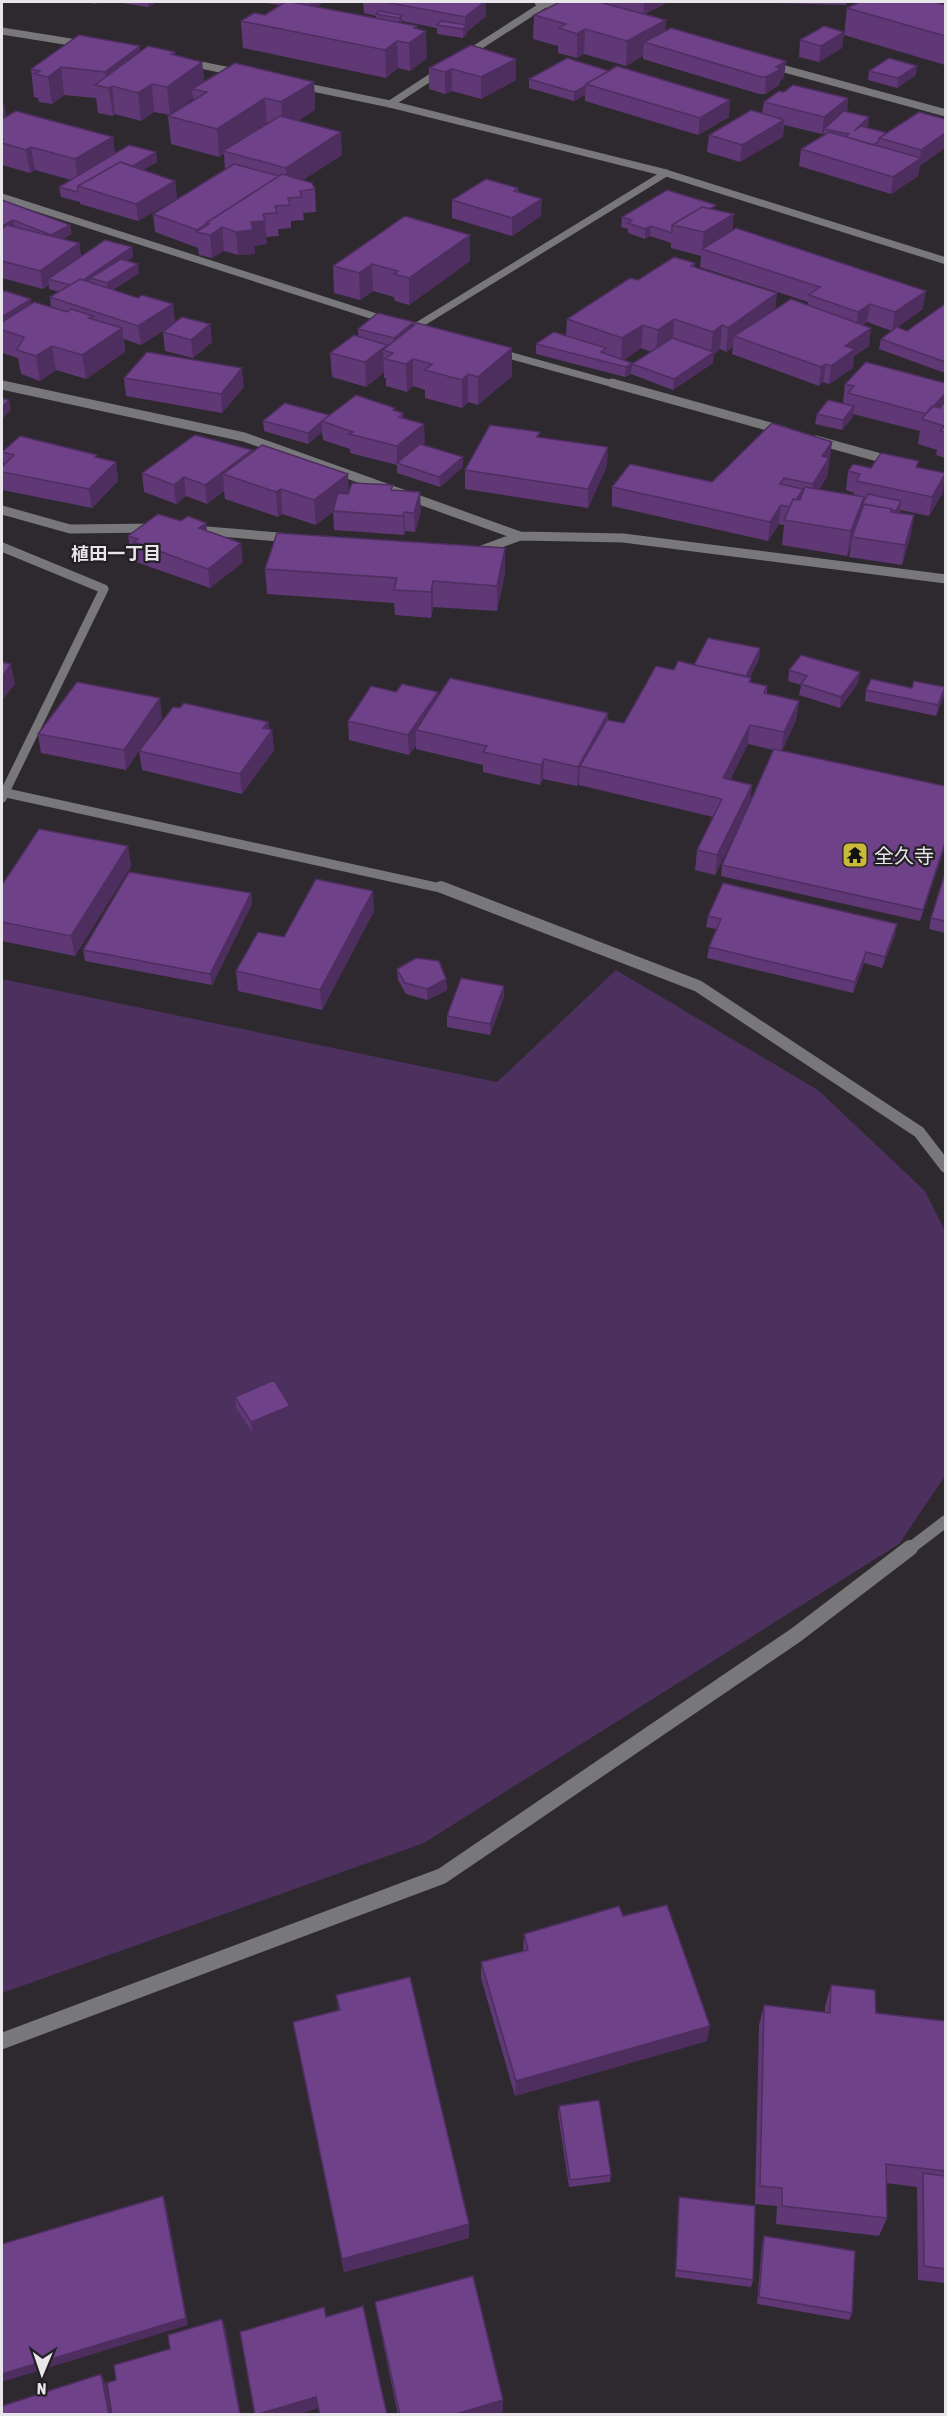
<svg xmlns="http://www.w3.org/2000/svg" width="947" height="2416" viewBox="0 0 947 2416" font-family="'Asap Condensed','Noto Sans JP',sans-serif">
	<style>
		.green { fill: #4c305d }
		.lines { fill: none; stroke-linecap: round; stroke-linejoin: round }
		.minor-far3 { stroke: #787779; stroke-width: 7 }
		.minor-far2 { stroke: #787779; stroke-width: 9 }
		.minor-far1 { stroke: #787779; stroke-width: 12 }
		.minor { stroke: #787779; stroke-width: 16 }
		.tertiary { stroke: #787779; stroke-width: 7 }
		.wall { fill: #5f3875; fill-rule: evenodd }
		.shaded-wall { fill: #4d2e5f }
		.building { fill: #6e4188; stroke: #4d2e5f; stroke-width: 1.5 }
		.labels { text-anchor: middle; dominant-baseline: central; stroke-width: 4.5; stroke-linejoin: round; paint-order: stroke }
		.far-neighbourhood-label { font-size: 18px; font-weight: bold; fill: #e8e6ea; stroke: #232025 }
		.poi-label { font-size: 20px; fill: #e8e6ea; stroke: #232025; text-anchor: start }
	</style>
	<rect width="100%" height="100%" fill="#2d292f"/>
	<path class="green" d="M616,970L818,1090L925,1191L945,1231V1476L899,1544L424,1843L2,1993V979L497,1082Z"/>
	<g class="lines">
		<path class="minor-far3" d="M538,2L568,9
			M464,56L548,2
			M770,65L946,113
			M390,104L442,70
			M2,197L389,321
			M412,329L666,173
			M498,352L617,385"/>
		<path class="minor-far2" d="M612,383L785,431
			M2,385L244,437L520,536L479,551
			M816,440L892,461
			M2,510L70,529L157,528
			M195,530L291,538
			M520,536L623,538L946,579
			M2,547L104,589L2,798
			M2,792L445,889"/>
		<path class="minor-far1" d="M441,887L698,986L919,1132L946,1167
			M908,1550L946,1521"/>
		<path class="minor" d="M2,2041L442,1876L796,1635L910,1548"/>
		<path class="tertiary" d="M2,31L83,44
			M186,62L240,73
			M298,85L390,104L666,173L946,261"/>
	</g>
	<path class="wall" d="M84,2H99L96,4Z
		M115,2H157L148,7Z
		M258,2H323L317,7L376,18V16L364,13L363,2H486V16L467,32V34L463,38L437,34V28L402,21V23L417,29L427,58L410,71L398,68L386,78L243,48L241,21L265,15L279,5Z
		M560,2H668L645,14L666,20L665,31L784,78L780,81L779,85L765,94H759L643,59V56L626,66L584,54L577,58L558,53V46L533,39L534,15Z
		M767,2H847L846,5L777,3Z
		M945,5V65L844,35L847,8Z
		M844,32L842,48L819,62L799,57L800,40Z
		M141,51L175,52V55L202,62L204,82H314L315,110L298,121L342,155L303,180L315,189L316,212L303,213L304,220L291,221V228L278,229L279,236L266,237L267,244L254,246L255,254L238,255L224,251L212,258L199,255L198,248L155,232L153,214L225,170L224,154L219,157L171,144L168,116L170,115L154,112L141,121L115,114L113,116L98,113L96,98L64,95L52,104L39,102L38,98L34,97L31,69ZM193,98V101L172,114Z
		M516,59V80L481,99L452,91L445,94L429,89V68Z
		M609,71L729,117L698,135L585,101V95L574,101L529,88V79Z
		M869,71L916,75L897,88L868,80Z
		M784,92L848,98L847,112L869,117L868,126L866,128L887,133L945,119L920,166L918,176L891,194L799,166L801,149L823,135L824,133L822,134L784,125L783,137L740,162L707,152L709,135L762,113L764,102Z
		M2,102L6,117L113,137L115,154L156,152L157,162L143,170L175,181L177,198L138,221L80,204V202L61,197L59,187L71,180L35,170L30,173L2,165Z
		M518,188V192L541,216L512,236L452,218V200Z
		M2,200L72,234L63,239L79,243L81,256L132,247L133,257L127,260L139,273L113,290L138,298L173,304L175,323L141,345L124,339L125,352L86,379L56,370L40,381L21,374L18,358L2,353V290L31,299V303L51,307L50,297L59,292L49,289V285L43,289L2,278Z
		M715,210L732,230L923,309L892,331L867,322L863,325L869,346L854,356L853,368L829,384L823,382L819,386L732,354L733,347L726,352L720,349L714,354L713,363L673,390L631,374L625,377L536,354V344L566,336L567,319L638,280L695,263L694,267L777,293L775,309L808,305V302L700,267L701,256L671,248V243L650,236L645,239L628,233V229L621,227L622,217ZM641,348L651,352L632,364L624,360Z
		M405,216L470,261L409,305L395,301L394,297L373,291L360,300L334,293L333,266Z
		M945,304V373L879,349L881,339L907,331Z
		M414,322V325L512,348V376L478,405L468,402L462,408L425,398V390L413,386L407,392L386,386V378H384V372L366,387L332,377L330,353L358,336V329Z
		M210,324L212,342L193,358L165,351L163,332Z
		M124,378L244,387L222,413L126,396Z
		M945,383V458L936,455L937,450L918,444L920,431L853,414V417L842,430L815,424L817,414L846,404L843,402L845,384Z
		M395,410L403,413V418L425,443L422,445L463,457V467L440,487L397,473V465L350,453V449L323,440L322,432L308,444L264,431L263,421Z
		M540,438L607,466L588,508L465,489V470Z
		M832,442L827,477L819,489L854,495V493L846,490L848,471L871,468L918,467L943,492L929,516L900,510L899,513L911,534L902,565L849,557L851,547L847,556L782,545L784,525L779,524L768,541L612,506V487L712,482Z
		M2,452L98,458L116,462L118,481L92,508L2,490V467L4,464Z
		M252,452L349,492L393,490L421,511L415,532L405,531L404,535L334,530L333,512L316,525L282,514L278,517L225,499L224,491L207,504L186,496L176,504L144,492L142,473Z
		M181,521L206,523L207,531L243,562L210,588L136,562V557L131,555L128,536Z
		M505,548V573L497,611L433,607L431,618L395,615L394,603L267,594L265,569Z
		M760,648L759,659L750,677L751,683L767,686V693L799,701L796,720L782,751L945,847L920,921L721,876L722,865L739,826L715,875L695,870L697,850L713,817L579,785V782L577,786L543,779L540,785L483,772V765L416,749V745L409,755L349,740L348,721L396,692L608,713V720L624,723L674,670ZM748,744L773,750L750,802L752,785L730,780Z
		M789,670L860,672L858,683L840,708L799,695L801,685L788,681Z
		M945,687L943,698L936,716L865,701L866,690Z
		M162,718L144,745L268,722L269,729L272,730L274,750L242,794L142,770L139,751L126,770L41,753L38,734Z
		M128,846L131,866L75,956L2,941V885Z
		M945,873V933L929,929L931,918Z
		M251,893L252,904L212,985L85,961L83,950Z
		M374,911L322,1010L238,991L236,971L284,937Z
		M708,916L895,935L882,968L864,963L853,993L707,958L709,947L716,929L706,927Z
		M397,969L446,979L447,990L427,1000L406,994L398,980Z
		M504,986V997L490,1035L447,1027V1016Z
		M235,1397L290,1406L291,1416L253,1433L236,1408Z
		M524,1934L707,2041L515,2096L481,1978V1962L523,1951Z
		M831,1985L876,2013L945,2021V2283L918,2280L917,2187L886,2183L887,2218L879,2236L776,2224L777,2206L755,2204L759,2025L764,2005L825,2012V2006Z
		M336,1995L469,2238L344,2272L293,2022L338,2010Z
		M559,2106L611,2175L610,2182L569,2187L558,2114Z
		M679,2197L753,2280L751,2287L675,2277L678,2204Z
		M764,2236L852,2313L849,2320L757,2304L762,2244Z
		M375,2302L503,2412L494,2415H398L377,2314Z"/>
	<path class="shaded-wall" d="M148,2H157L148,7Z
		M310,2H323L311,11Z
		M484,2H486V16L467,32V34L463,38V29L465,27V17Z
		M644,2H668L643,15Z
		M402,15V24L399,27V18Z
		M666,20L664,44L644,42L643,56L626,66L627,41Z
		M417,26V37L426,31L427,58L410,71L409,43L414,28Z
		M585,29L584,54L577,58V34Z
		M844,32L842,48L819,62L821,46Z
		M397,41L398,68L386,78L385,50Z
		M140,46L143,73L112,86L115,114L113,116L109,88L107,87L105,72Z
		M516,59V80L481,99V77Z
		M786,61L784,78L780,81L779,85L765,94L766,77L776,67Z
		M202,62L205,89H192L193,98L170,115L167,87Z
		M917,66L916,75L897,88L898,78Z
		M61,67L64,95L52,104L48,77Z
		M452,69V91L445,94V72Z
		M314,82L315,110L283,130L281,102Z
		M152,84L154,112L141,121L138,93Z
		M586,86L585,95L574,101V92Z
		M265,98L267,126L223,151L224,154L219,157L217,129Z
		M848,98L846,115L824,129V133L822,134L824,117Z
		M730,100L729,117L698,135L700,118Z
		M4,103L7,120L2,124V105Z
		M869,117L868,126L853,140L854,131Z
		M784,120L783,137L740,162L742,145Z
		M341,132L342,155L287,190L286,168Z
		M945,133V148L920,166L918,176L891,194L893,177L920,159L921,150Z
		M113,137L115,159L78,182L75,159Z
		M31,147L35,170L30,173L26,150Z
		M156,152L157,162L131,177L130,168Z
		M175,181L177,198L138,221L136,204Z
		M542,199L541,216L512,236V218Z
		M734,214L732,237L702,249L704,232Z
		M13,220L15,230L2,237V226Z
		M265,221L267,244L254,246L255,254L238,255L236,232L251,222Z
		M70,225L72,234L53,244L51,235Z
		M651,226L650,236L645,239V229Z
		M222,227L224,251L212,258L210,235Z
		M470,235V261L409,305V278Z
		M79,243L82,261L48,279L49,285L43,289L40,271Z
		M132,247L133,257L98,281L90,278L91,286H74Z
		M138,264L139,273L108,293L107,283Z
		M372,264L373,291L360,300L359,273Z
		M926,291L923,309L892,331L895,312Z
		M777,293L774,317L734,336L733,347L726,352L728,328Z
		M31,299L34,323L2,330V317Z
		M173,304L175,323L141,345L138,326Z
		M870,304L867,322L856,330L858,312Z
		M674,319L673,342L656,354L658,330Z
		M414,322V346L394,361V338Z
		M210,324L212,342L193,358L191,340Z
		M643,325L641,348L621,362L622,338Z
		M722,325L720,349L714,354L713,363L673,390L674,379L711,354L713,332Z
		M122,328L125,352L86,379L82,355Z
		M871,328L869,346L854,356L853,368L829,384L831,366L845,346Z
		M387,345V351L383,350L384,372L366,387L365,362Z
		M52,346L56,370L40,381L36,356Z
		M512,348V376L478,405V377Z
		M413,359V386L407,392L406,364Z
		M632,363L631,374L625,377L626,367Z
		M826,364L823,382L819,386L821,367Z
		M242,368L244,387L222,413L221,394Z
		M468,374V402L462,408V380Z
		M945,394V409L928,414Z
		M9,400L11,410L2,419V407Z
		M854,406L853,417L842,430L843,420Z
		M322,421V432L308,444V433Z
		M424,424L425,443L399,464L397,463V446Z
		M832,442L827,477L811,503L813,484L822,456Z
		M608,447L607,466L588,508V489Z
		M252,450L254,469L223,474L224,491L207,504L205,485Z
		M463,457V467L440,487L439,477Z
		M116,462L118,481L92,508L89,489Z
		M348,474L349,499L316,525L314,500Z
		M945,474L943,492L929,516L932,497Z
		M184,477L186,496L176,504L174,485Z
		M281,489L282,514L278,517L276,492Z
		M803,489L800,508L791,507Z
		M420,492L421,511L415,532L414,513Z
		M864,497L860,522L852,537L851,547L847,556L851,531Z
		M901,501L899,512L894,522L896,511Z
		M781,505L779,524L768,541L770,522Z
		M404,512L405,531L404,535L403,516Z
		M914,515L911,534L902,565L905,545Z
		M206,523L208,542L199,528Z
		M241,543L243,562L210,588L208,569Z
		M505,548V573L497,611V586Z
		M433,581V607L431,618V592Z
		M760,648L759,659L742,692L744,681Z
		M11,664L15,684L2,701V677Z
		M860,672L858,683L840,708L841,697Z
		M945,687L943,698L936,716L938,705Z
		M438,692V712L416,730V745L409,755L408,735Z
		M160,698L162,718L126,770L124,750Z
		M799,701L796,720L781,752L784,732Z
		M608,713L607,733L580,766L579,782L577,786L578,767Z
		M268,722L269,734L272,730L274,750L242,794L240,774L263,728Z
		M750,725L748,744L721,798L723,778Z
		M544,759L543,779L540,785L541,765Z
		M752,785L750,805L715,875L717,855Z
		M945,843V847L920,921L923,910Z
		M128,846L131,866L75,956L71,936Z
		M373,891L374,911L322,1010L320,990Z
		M251,893L252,904L212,985L210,974Z
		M897,924L895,935L882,968L885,957Z
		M866,952L864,963L853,993L855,982Z
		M446,979L447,990L427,1000V989Z
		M504,986V997L490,1035V1024Z
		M290,1406L291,1416L253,1433L251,1422Z
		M710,2026L707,2041L515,2096L516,2081Z
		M163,2196L166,2204L188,2325L2,2382V2374Z
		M469,2224V2238L344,2272L342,2259Z
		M222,2319L226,2331L241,2415H240Z
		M101,2374L107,2386L112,2415H109Z
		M316,2397L318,2408L298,2415H257Z
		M503,2400V2412L494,2415H452Z"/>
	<path class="building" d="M285,2H291L417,26L414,28L426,31L409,43L397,41L385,50L241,21L254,13L265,15Z
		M385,2H484L465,17Z
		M560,2H599L666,20L627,41L585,29L577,34L559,28L566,24L534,15Z
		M860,2H934L945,5V36L847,8Z
		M379,11L402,15L399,18L376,14Z
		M441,21L467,25L463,29L437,25Z
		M824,26L844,32L821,46L800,40Z
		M671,28L786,61L776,67L781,69L766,77H761L644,42Z
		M79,35L140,46L105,72L61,67L48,77L35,74L40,71L31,69Z
		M471,45L516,59L481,77L452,69L445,72L429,68Z
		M148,46L175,52L171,54L202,62L167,87L152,84L138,93L112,86L109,88L95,85Z
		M567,58L609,71L586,84V86L574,92L529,79Z
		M889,58L917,66L898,78L869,71Z
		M235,63L314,82L281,102L265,98L217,129L168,116L207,92L192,89Z
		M617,66L730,100L700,118L586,84Z
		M793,85L848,98L824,117L764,102L779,91L784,92Z
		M751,110L784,120L742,145L709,135Z
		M16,111L113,137L75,159L31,147L26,150L2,143V139H3L2,138V119Z
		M844,111L869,117L854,131L861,126L887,133L879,138V141L873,145L846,137L849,134L824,129Z
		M919,112L945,119V133L921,150L879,138Z
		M280,116L341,132L286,168L223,151Z
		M829,132L921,158L893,177L801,149Z
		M129,145L156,152L133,166L120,162L78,186V192L59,187Z
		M120,162L175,181L136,204L78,186Z
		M234,164L279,176L206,223V224L197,230L153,214Z
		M282,174L312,183L315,189L300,191L302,197L288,198L290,205L275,206L277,213L263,214L265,221L251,222L253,230L236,232L222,227L210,235L196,232L209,224L206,223Z
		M486,179L518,188L514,191L542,199L512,218L452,200Z
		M667,190L716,205L710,209L702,207L672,225V233L651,226L645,229L628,223L632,220L622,217Z
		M2,200L70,225L51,235L13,220L2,226Z
		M702,207L734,214L704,232L672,225Z
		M405,216L470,235L409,278L394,274L398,271L372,264L359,273L333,266Z
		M7,225L79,243L40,271L2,261V229Z
		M736,228L926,291L895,312L870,304L858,312L809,295L820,287L702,249Z
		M105,240L132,247L83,280L80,279L70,285L48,279Z
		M674,257L695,263L691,266L777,293L728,328L722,325L713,332L674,319L658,330L643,325L622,338L567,319L630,278L638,280Z
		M121,259L138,264L107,283L90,278Z
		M80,279L138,298L142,295L173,304L138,326L50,297Z
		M2,290L31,299L2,317Z
		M791,299L871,328L845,346L855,349L831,366L826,364L821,367L734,336Z
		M34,302L67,312L71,309L93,316L89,318L122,328L82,355L52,346L36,356L17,350L24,337L2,330V322Z
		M945,304V362L881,339L897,327L907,331Z
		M378,313L414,322L394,338L358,329Z
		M182,317L210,324L191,340L163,332Z
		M417,323L512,348L478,377L468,374L462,380L425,370L432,364L413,359L406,364L385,359L393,353L383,350Z
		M554,332L606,348L601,352L632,363L626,367L536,344Z
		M354,335L387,345L365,362L330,353Z
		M672,338L714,352L674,379L632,364Z
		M147,352L242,368L221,394L124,378Z
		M866,362L945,383V394L926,414L848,393L854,386L845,384Z
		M356,395L395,408L393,410L403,413L399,417L424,424L397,446L349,434L353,432L322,421Z
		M2,398L9,400L2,407Z
		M828,400L854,406L843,420L817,414Z
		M945,401V432L940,431L944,426L922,419L932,406L940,408Z
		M285,403L329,415L308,433L263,421Z
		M772,423L832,442L822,456L829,458L813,484L784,478L780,484L803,489L796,500L793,499L790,507L781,505L770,522L612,487L630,464L712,482Z
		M490,425L540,432L537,437L608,447L588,489L465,470Z
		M195,435L252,450L205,485L184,477L174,485L142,473Z
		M20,436L97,455L95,457L116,462L89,489L2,472V467L14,455L2,452Z
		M420,444L463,457L439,477L397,463Z
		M262,445L348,474L314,500L281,489L276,492L223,474Z
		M881,453L919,461L916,467L945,473V474L932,497L856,481L860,474L848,471L853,464L871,468Z
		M352,483L393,485L391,490L420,492L414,513L404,512L403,516L333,511L338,493L348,494Z
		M805,487L864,497L851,531L784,520L793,499L800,500Z
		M868,494L901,501L896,511L891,510L892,509L862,504Z
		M864,504L892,509L891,512L914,515L905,545L852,537Z
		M158,514L181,521L188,516L206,523L199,528L241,543L208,569L134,542L138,539L128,536Z
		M277,533L505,548L497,586L433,581L431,592L394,590L397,578L265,569Z
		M708,638L760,648L746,676L694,665Z
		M801,655L860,672L841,697L801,684L807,676L789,670Z
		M678,661L751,678L749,682L767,686L764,693L799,701L784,732L750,725L723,778L752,785L717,855L697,850L722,799L580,766L607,720L624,723L656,666L674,670Z
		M2,662L11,664L2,677Z
		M450,678L608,713L578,767L544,759L541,765L483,752L487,746L416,730Z
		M871,679L912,688L914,681L945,687L938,705L866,690Z
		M77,682L160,698L124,750L38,734Z
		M402,684L438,692L408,735L348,721L371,686L396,692Z
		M184,703L268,722L263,728L272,730L240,774L139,751L173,707L180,708Z
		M774,749L945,786V843L923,910L722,865Z
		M39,829L128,846L71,936L2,922V885Z
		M129,872L251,893L210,974L83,950Z
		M945,873V921L931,918Z
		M316,879L373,891L320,990L236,971L258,932L284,937Z
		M723,883L897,924L885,957L866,952L855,982L709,947L721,919L708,916Z
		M416,958L439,961L446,979L427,989L405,983L397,969Z
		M461,978L504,986L490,1024L447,1016Z
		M274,1380L290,1406L251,1422L235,1397Z
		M667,1905L710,2026L516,2081L481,1962L528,1950L524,1934L619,1906L623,1916Z
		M410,1977L469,2224L342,2259L293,2022L340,2010L336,1995Z
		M831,1985L875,1990L876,2013L945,2021V2171L886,2164L887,2218L782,2206V2188L760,2186L764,2005L830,2013Z
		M599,2100L611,2175L570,2180L559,2106Z
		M923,2173L945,2176V2269L924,2266Z
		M163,2196L186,2318L2,2374V2244Z
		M679,2197L755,2206L753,2280L676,2270Z
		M764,2236L855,2251L852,2313L759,2297Z
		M473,2276L503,2400L452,2415H400L375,2302Z
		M363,2306L387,2415H320L316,2397L255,2415L240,2332L324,2307L326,2317Z
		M222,2319L240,2415H112L107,2383L116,2380L114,2365L170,2349L168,2335Z
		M101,2374L109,2415H2V2406Z"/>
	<defs>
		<g id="temple-square" transform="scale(1.35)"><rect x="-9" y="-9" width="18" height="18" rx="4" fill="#caba39" stroke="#232025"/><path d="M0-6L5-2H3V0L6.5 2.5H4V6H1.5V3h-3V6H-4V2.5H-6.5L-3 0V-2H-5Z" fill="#111"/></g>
	</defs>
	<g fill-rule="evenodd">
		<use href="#temple-square" x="855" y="855"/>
	</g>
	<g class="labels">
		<g class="far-neighbourhood-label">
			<text x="116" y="553">植田一丁目</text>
		</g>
		<g class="poi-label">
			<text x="874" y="855">全久寺</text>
		</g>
	</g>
	<rect width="947" height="2416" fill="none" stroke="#e8e6ea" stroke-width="6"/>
	<g transform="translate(42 2374) rotate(182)" stroke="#232025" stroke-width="4.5" paint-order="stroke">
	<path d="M0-4.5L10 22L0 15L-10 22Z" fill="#e8e6ea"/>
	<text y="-9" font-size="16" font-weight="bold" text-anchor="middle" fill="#e8e6ea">N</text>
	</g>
</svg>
